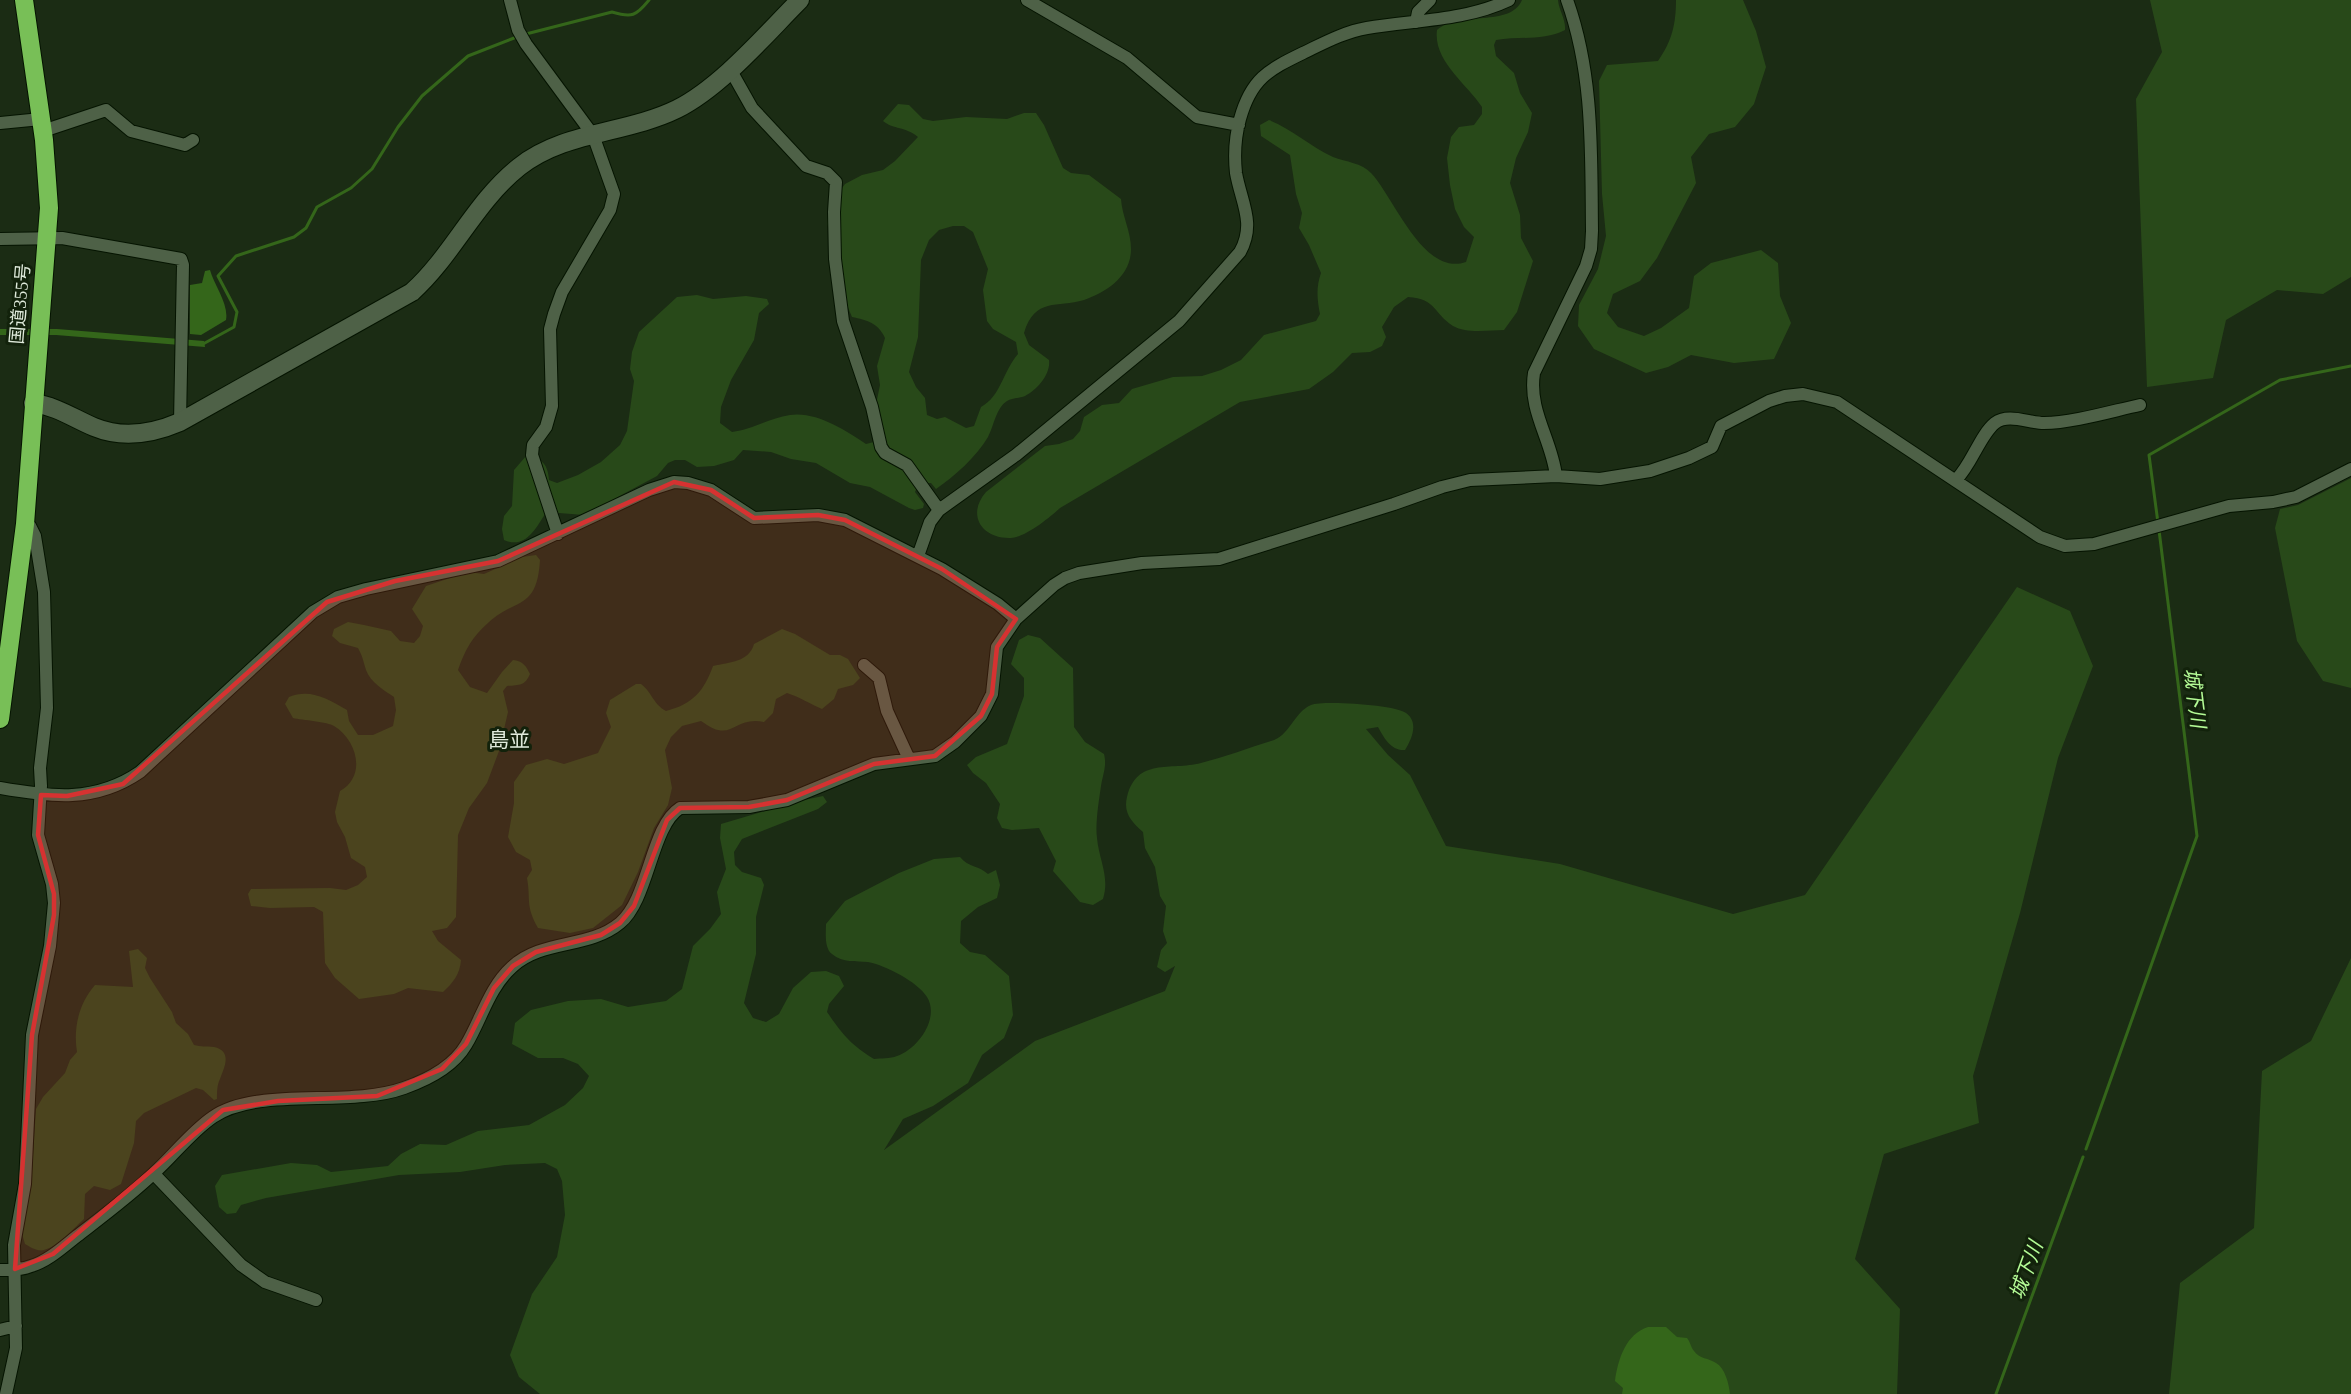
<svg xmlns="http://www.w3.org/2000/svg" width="2351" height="1394" viewBox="0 0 2351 1394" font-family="'Times New Roman','Noto Sans JP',serif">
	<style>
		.green { fill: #284919; fill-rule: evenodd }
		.water { fill: #34661a }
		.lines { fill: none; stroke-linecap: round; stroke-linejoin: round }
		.stream { stroke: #34661a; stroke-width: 3 }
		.street-casing { stroke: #051401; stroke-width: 14 }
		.secondary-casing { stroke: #051401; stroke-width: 20 }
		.highway-casing { stroke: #051401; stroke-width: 20 }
		.street { stroke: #4e6147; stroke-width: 12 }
		.secondary { stroke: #4e6147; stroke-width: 18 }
		.highway { stroke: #78bf57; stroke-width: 18 }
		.marked { fill: #d63231; fill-opacity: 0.2; stroke: #d63231; stroke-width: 4.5; stroke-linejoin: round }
		.labels { text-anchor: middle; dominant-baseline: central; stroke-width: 6; stroke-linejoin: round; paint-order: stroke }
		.street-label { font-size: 18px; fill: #dfeadb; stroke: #12220b }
		.water-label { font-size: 20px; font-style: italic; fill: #b4fb96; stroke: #12220b }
		.quarter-label { font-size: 21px; fill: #dfeadb; stroke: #12220b }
	</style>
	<rect width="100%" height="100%" fill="#1b2c14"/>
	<path class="green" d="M1522,0H1558C1559,11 1566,19 1565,30C1544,41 1519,36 1496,40L1494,45L1496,56L1514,73L1520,93L1532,113L1528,132L1516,158L1510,183L1520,215L1521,238L1533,261L1517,312L1504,330C1489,330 1467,334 1453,326C1433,313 1437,299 1408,297L1394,307L1382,327L1386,337L1382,346L1370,352L1352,353L1333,372L1309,389L1240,402L1060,508C1049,518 1026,537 1011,538C982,539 966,515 986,492L1045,446L1059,444L1073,439L1080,431L1084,417L1102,405L1119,403L1132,389L1173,377L1202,376L1221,370L1241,360L1264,335L1316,321L1320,314C1317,299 1316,287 1321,273L1309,245L1299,228L1302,213L1296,194L1290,155L1261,136L1260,125L1269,120C1292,129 1311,147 1333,157C1346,162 1362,163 1371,173C1394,197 1423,277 1466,262L1474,237L1464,227L1455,209L1450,185L1447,158L1451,137L1459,127L1474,125L1482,114V107C1467,84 1433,61 1437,30C1460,10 1510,28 1522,0Z
		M1676,0H1743L1756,31L1766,67L1754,104L1735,127L1709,134L1691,157L1696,183L1657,258L1640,281L1613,294L1607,313L1618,327L1644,336L1661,328L1689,308L1694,276L1711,263L1761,250L1778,263L1780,296L1791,323L1774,359L1734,363L1691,355L1668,367L1646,373L1594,349L1578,326L1579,305L1598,269L1606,236L1602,194L1599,81L1607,65L1658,61C1672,41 1676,24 1676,0Z
		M2150,0H2351V277L2323,294L2277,290L2226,320L2213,378L2147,387L2136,99L2162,52Z
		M898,104L909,105L923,119L933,121L966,117L1007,119L1024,113H1036L1044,125L1063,168L1071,173L1089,175L1121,199C1122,216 1131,231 1131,249C1131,276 1107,292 1084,300C1057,308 1035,297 1024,333L1029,345L1049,360C1051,374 1037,390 1025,396C1020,398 1012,398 1007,401C996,408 994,426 988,437C976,457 955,476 936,489L931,483C923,483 918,484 915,492L924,504L923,508L915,510L909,508L870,487L850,483L816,463L791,459L771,452L743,450L734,460L714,466L697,467L685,460H675L668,463L657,476L584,515L559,513L545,514C535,530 525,549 504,540L502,529L504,516L512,506L514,470L527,455C542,459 548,464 549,480L557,483L578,475L601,462L620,445L627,431L634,381L630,369L632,352L639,332L677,297L697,295L713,299L746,296L767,299L769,304L759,313L754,340L731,380L721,407L720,423L732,432C752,430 769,418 790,415C816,411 845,430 866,444L874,442L875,436L872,424L880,385L877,366L885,338C878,323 867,320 852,317L844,298L832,236L827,224L828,207L845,184L862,175L883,170L895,161L918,137C905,126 894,130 883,121ZM953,226H964L973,232L988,269L983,290L987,321L993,329L1016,342L1018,354C1002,373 1001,396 981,407L974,426L966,428L945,417L937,419L927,415L925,398L916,387L909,372L918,337L921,260L929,240L939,230Z
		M2351,478V688L2323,681L2297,641L2275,528L2280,509L2298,505Z
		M536,555L540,560C537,611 516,597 488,623C472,637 465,650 458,670L470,687L487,693L502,672L513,660C523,661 526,666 530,674C525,686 519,685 507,686L503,691L508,712L499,751L487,783L469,808L458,835L456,917L447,928L432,931L438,941L461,960C460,974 453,983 443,992L408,988L394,994L359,999L335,978L325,963L323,912L314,907L270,908L251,906L248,894L251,889L330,888L346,890L358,885L367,877L365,867L351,858L345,837L337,822L335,812L340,791C367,776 357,740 334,726C328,722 302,720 293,718L285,704L289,697C310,688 328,699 347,710L349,721L358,735H373L393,726L396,710L394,697C385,691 370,682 366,670C363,661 363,657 358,648L340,643L332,636L334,629L348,622L364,625L391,631L400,641L414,643L420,636L423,626L412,609L426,586L468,572L484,574L522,557Z
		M2017,587L2070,611L2093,666L2058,758L2020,913L1973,1076L1979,1123L1884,1154L1855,1259L1900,1309L1897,1394H540L519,1377L510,1355L532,1294L557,1257L565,1215L562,1181L557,1169L545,1163L505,1165L460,1172L399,1175L266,1198L241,1205L236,1213L227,1214L219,1207L215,1186L222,1175L291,1163L317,1165L331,1172L388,1166L401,1154L420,1144L446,1145L478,1131L529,1125L565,1105L583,1088L589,1076L578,1064L563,1058H538L512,1044L515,1023L531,1010L568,1001L601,999L628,1007L666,1001L682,989L693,946L710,929L721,914L717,892L726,869L720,838L721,824L799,801L823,796L827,802L818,809L742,839L734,852L735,865L742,872L761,878L764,885L756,917V954L744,1003L753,1018L766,1022L779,1014L793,988L811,972L826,971L839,976L844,986L829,1004L827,1012C843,1035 850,1044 874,1059C881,1058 890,1059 897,1056C918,1049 940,1018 927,997C918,982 885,965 868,962C856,961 843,963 832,954C824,948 826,933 826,924L845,901L899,873L934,859L960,857C969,868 978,865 988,874L996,870L1000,885L997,898L978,907L961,921L960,943L970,952L985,955L1009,976L1013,1015L1004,1038L982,1055L968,1083L933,1106L903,1119L884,1150L1035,1041L1165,991L1175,966L1165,972L1157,967L1161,950L1167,943L1163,931L1166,906L1160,896L1155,867L1145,848L1143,832C1132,822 1123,813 1127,797C1137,757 1170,771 1201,763C1225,757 1248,748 1271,741C1289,737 1294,712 1311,705C1324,700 1396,705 1406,713C1419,722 1412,739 1405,750C1391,751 1384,738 1378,727L1366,729L1388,755L1410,775L1446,846L1560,864L1733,914L1805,895Z
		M782,629L795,634L830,655H840L848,659L860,678L853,685L838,689L834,699L822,709C810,704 800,697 787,693L776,699L773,713L764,722C739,717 734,734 718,730C712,729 706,724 701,721L682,726L671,737L665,750L672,788L668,805L654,828L638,872L622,905L593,928L570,933L538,928C525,905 531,900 527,878L532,870L530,860L516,852L508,837L514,803V782L526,765L547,759L564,764L598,753L611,727L606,713L610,700L636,684H641C653,693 652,703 666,711C693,704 704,691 713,666C730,662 749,662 754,644Z
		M1028,635L1040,638L1073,668L1074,727L1085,742L1104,754C1107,766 1103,774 1101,786C1099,800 1095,824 1097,838C1099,860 1110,877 1103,899L1093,905L1080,902L1053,871L1056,861L1039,828L1012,830L1002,828L997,818L1000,804L986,783L973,773L967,765L976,757L1007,744L1024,696V678L1011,664L1019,640Z
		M138,949L147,958L145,968L150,978L172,1012L176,1023L188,1034L194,1045C201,1047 206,1046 214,1047C233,1051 224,1068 220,1079C217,1085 217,1092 217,1099L214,1100L203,1090L196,1088L144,1113L136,1121L134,1143L121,1184L110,1190L94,1186L85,1194L84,1219C73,1229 59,1246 44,1250C38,1252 30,1247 25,1244L22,1234L32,1169L36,1109L43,1097L65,1073L70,1060L77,1052C73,1028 79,1003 95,985L133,987L129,951Z
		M2351,958V1394H2169L2180,1283L2254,1228L2262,1071L2311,1041Z"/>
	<path class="water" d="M210,270C214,285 229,304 226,320L201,335L190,334V285L202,283L205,271Z
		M0,329H57L204,341L205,347L56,335H0Z
		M1648,1327H1666L1677,1337L1687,1338C1691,1343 1690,1346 1694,1351C1699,1359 1709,1358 1716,1363C1725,1368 1729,1384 1730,1394H1622L1623,1388L1615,1381C1618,1359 1626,1334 1648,1327Z"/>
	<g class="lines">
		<path class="stream" d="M526,34L612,12C632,18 636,16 649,0
			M203,344L234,327L237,312L218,276L236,256L294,237L306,228L317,207L351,188L372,169L398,127L422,96L468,56L514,38
			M2158,523L2149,455L2280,380L2351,366
			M2086,1149L2197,836L2159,530
			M1996,1394L2083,1157"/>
		<g class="street-casing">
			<path id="street" d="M510,0L518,30L526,44L593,135L614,194L610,210L562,292L554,314L550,329L552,406L546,427L533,445L532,455L558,534
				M1027,0L1127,58L1197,117L1239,125
				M1416,22L1418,12L1430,0
				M730,69L752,108L806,166L827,173L836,182L834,212L835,259L843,321L872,407L881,447L885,453L907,465L939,510
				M0,123L41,119
				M43,131L106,110L131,131L185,145L193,140
				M0,239L62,238L181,259L183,265L180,422
				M1556,476C1552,440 1528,411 1534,373L1586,266L1591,249L1592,231C1591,153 1594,75 1567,0
				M1956,480C1972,464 1980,435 1995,423C2008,413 2029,423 2044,423C2072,423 2112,411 2140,405
				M918,556L930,522L939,510L1016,455L1179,321L1240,252C1256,223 1241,202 1236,173C1234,154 1235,137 1240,119C1251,79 1268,70 1303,53C1324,43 1344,32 1367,28C1414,20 1465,21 1509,0
				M864,665L879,678L887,711L909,759
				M0,788C51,797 95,803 140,772L313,612L338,597L366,589L498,561L649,490L674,482L688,483L711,490L754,518L818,515L845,520L942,569L998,604L1016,619
				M154,1174L241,1265L265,1282L316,1300
				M0,1270C10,1270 22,1270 31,1266C48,1261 63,1247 77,1236C103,1216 130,1196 154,1173C174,1155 191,1132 213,1117C258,1086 349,1108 404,1088C427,1080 453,1067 466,1045C482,1018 489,988 512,967C542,939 589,949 620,923C649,899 651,826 680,808L749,807L787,800L874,764L935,756L955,742L981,716L992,694L997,647L1016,619L1054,585L1065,578L1079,573L1142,563L1219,559L1394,504L1442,487L1470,480L1556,476L1600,479L1650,471L1689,458L1712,447L1721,426L1769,401L1785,396L1803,394L1837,402L2040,537L2065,546L2094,544L2229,506L2273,502L2296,497L2351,469
				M0,1330L16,1326
				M6,1394L16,1348L14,1245L25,1184L32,1035L50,946L54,903L52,884L38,835L41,786L40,768L47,708L44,592L35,536L30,526L25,524"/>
		</g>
		<g class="secondary-casing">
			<path id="secondary" d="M33,403C56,406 73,418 94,427C123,439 152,434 180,422L412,292C453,255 475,202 519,167C564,131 626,134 677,109C721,87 765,35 800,0"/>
		</g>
		<g class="highway-casing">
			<path id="highway" d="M0,719L25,524L49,208L44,140L24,0"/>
		</g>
		<use href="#street" class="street"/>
		<use href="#secondary" class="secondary"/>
		<use href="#highway" class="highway"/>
	</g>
	<path class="marked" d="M674,482L711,490L754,518L818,515L845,520L942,569L1016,619L997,647L992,694L981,716L935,756L874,764L787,800L749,807L680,808L667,820L634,906L620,923L601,935L536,952L513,966L494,988L466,1044L442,1069L377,1096L278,1101L223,1110L53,1254L15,1269L32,1035L54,915V894L38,835L41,795L67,796L123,784L327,602L395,581L498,561Z"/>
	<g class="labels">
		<g class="street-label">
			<text transform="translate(20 304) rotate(-85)">国道355号</text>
		</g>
		<g class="water-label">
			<text transform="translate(2195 698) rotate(83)">城下川</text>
			<text transform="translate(2026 1270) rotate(-70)">城下川</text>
		</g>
		<g class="quarter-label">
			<text x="509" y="740">島並</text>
		</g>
	</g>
</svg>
